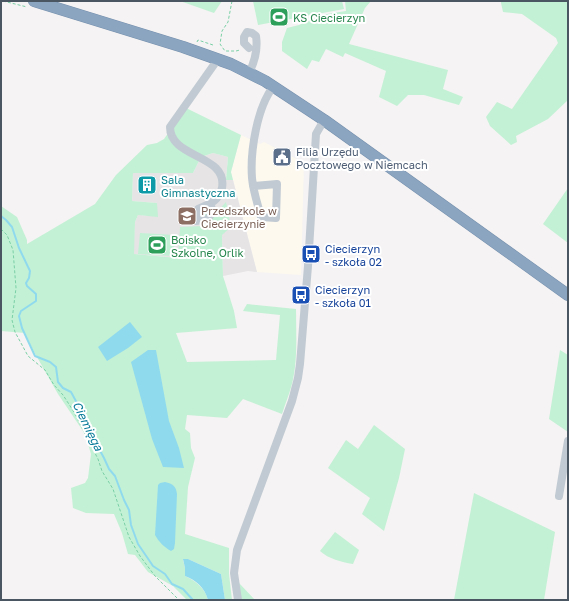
<svg xmlns="http://www.w3.org/2000/svg" width="569" height="601" viewBox="0 0 569 601" font-family="'Golos Text',sans-serif">
	<style>
		.commercial { fill: #fdf9ef }
		.education { fill: #e6e4e5 }
		.green { fill: #c3f1d5 }
		.water { fill: #90daee }
		.lines { fill: none; stroke-linecap: round; stroke-linejoin: round }
		.stream { stroke: #90daee; stroke-width: 2 }
		.highway-casing { stroke: #7690ad; stroke-width: 12 }
		.path { stroke: #7ad0a6; stroke-width: 1; stroke-dasharray: 3 2; stroke-linecap: butt }
		.minor { stroke: #c1cad2; stroke-width: 8 }
		.highway { stroke: #8ba5c1; stroke-width: 11 }
		.labels { text-anchor: middle; dominant-baseline: central; stroke-width: 4; stroke-linejoin: round; paint-order: stroke }
		.leisure-label { font-size: 11px; fill: #27864d; stroke: #fff; text-anchor: start }
		.service-label { font-size: 11px; fill: #4e5e75; stroke: #fff; text-anchor: start }
		.culture-label { font-size: 11px; fill: #0d838f; stroke: #fff; text-anchor: start }
		.education-label { font-size: 11px; fill: #785e54; stroke: #fff; text-anchor: start }
		.transit-label { font-size: 11px; fill: #164399; stroke: #fff; text-anchor: start }
		.water-label { font-size: 12px; font-style: italic; fill: #0c7c9b; stroke: #fff }
	</style>
	<rect width="100%" height="100%" fill="#f5f3f3"/>
	<path class="commercial" d="M241,135L260,144L264,142L304,163L301,275L257,272L231,172Z"/>
	<path class="education" d="M213,153L228,157L226,179L233,180L257,272L248,271L223,276L222,235L179,258L133,254L135,222L138,215L157,216V203L132,201L133,173H193L201,157Z"/>
	<path class="green" d="M180,1H222L214,13Z
		M253,1H342L344,9L258,25Z
		M345,1H371L365,8L349,44L448,70L443,89L463,97L459,105L424,95H408L397,106L379,97L386,71L345,53L343,57L326,49L319,62L312,60L307,69L282,51V42L287,28L299,25L321,15L346,11Z
		M501,1H568V100L548,119L516,136L517,142L511,145L490,126L486,117L497,102L512,109L558,43L556,38L522,14L503,12L501,3Z
		M186,108L241,135L231,172L233,180H226L228,157L213,153L201,157L193,173H133L132,201L157,203L158,217L138,215L135,222L134,254L178,258L180,227L204,226L206,224L205,214L216,213L226,202L231,227L222,235L223,276L234,311L237,328L176,333L187,362L276,360L280,315L243,311L247,304L296,309C296,334 298,360 292,384C289,395 285,404 282,414L243,399L227,418L187,415L185,429L190,433L191,448L195,458L188,487L185,534L229,548V574L232,600H225L221,574L188,559L183,560L185,568V576C196,581 205,588 208,600H187L173,586L148,572L135,555L128,554L122,533L114,514L86,513L73,508L71,488L85,483L88,478L91,454L85,434L58,394L33,350L25,333L1,331V206L17,217L27,240V244L95,204L116,175L147,145L157,143L164,139Z
		M568,188V243L543,224Z
		M140,233L175,235L174,256L138,254Z
		M560,350L568,355V432L549,419Z
		M374,425L405,449L399,478L384,531L362,514L370,498L328,468L346,440L358,449Z
		M474,493L555,532L544,600H454Z
		M335,532L359,550L353,564C341,562 329,559 320,551Z
		M239,583L255,600H241Z"/>
	<path class="water" d="M130,322L142,337L128,348L107,361L98,347Z
		M148,350H156L169,421L179,448L184,468L163,467L152,439L131,362Z
		M165,482C173,484 176,486 177,494L175,543L174,549L171,551C164,547 159,542 155,535L158,485L160,483Z
		M183,559H188L221,574L225,600H208C205,588 196,580 185,576V568Z"/>
	<g class="lines">
		<path class="stream" d="M1,216L6,220L12,227L19,248L30,271L29,278L26,283L27,286L36,294V301L21,311L19,316L22,328L35,356L50,362L56,367L58,382L63,388L71,392L77,403L84,421L104,458L109,469L115,476L124,500L129,510L131,525L138,544L153,566L165,574L172,584L183,589L193,600"/>
		<g class="highway-casing">
			<path id="highway" d="M34,1L183,47L231,64L265,81L324,120L568,295"/>
		</g>
		<path class="path" d="M3,1L27,7
			M232,1L228,22L222,31L220,44L225,51H236L240,50
			M197,42L198,40L213,45
			M1,229L7,235L13,250L16,288L12,320L15,332L28,356L45,370L54,385L63,395L74,412L98,459L102,471L113,489L129,537L140,556L155,576L179,600"/>
		<path class="minor" d="M249,48L244,43V37L247,32L252,33L256,36C258,49 255,61 249,73
			M253,186L277,184L276,218L261,217C258,205 253,191 252,178C250,152 257,106 274,86
			M210,204L213,211L208,219L196,221L198,209C209,204 219,201 222,188C228,154 170,159 170,127L218,59
			M559,496L568,441
			M238,600L234,573L237,550L292,401L298,378L300,364L308,266L316,134L324,120"/>
		<use href="#highway" class="highway"/>
	</g>
	<defs>
		<g id="stadium-square" transform="scale(1)"><rect x="-9" y="-9" width="18" height="18" rx="4" fill="#2e9e5b" stroke="#fff"/><path d="M0-5a6.5 5 0 1 0 0 10a6.5 5 0 1 0 0-10ZM-3.5-1.8h7v3.6h-7Z" fill="#fff"/></g>
		<g id="civic-square" transform="scale(1)"><rect x="-9" y="-9" width="18" height="18" rx="4" fill="#5c6f8a" stroke="#fff"/><path d="M-.6-6.5H3V-4.5H.6V-3L4-1V1h2V6H-6V1h2V-1L-.6-3ZM-1.2 2.5V6h2.4V2.5Z" fill="#fff"/></g>
		<g id="building-square" transform="scale(1)"><rect x="-9" y="-9" width="18" height="18" rx="4" fill="#0f9aa8" stroke="#fff"/><path d="M-4-6H4V6H1V3H-1V6H-4ZM-2.5-4.3h1.7v1.8h-1.7ZM.8-4.3h1.7v1.8H.8ZM-2.5-1h1.7V.8h-1.7ZM.8-1h1.7V.8H.8Z" fill="#fff"/></g>
		<g id="school-square" transform="scale(1)"><rect x="-9" y="-9" width="18" height="18" rx="4" fill="#8d6e63" stroke="#fff"/><path d="M0-5L7-2L0 1L-7-2ZM-4 1L0 2.5L4 1V4Q0 6-4 4Z" fill="#fff"/></g>
		<g id="bus-square" transform="scale(1)"><rect x="-9" y="-9" width="18" height="18" rx="4" fill="#1a4fb4" stroke="#fff"/><path d="M-5-6H5V4H4V6H2V4H-2V6H-4V4H-5ZM-3.5-4V0h7V-4ZM-3.5 1.2v1.5H-2V1.2ZM2 1.2v1.5H3.5V1.2Z" fill="#fff"/></g>
	</defs>
	<g fill-rule="evenodd">
		<use href="#stadium-square" x="279" y="17"/>
		<use href="#civic-square" x="282" y="157"/>
		<use href="#building-square" x="147" y="185"/>
		<use href="#school-square" x="187" y="216"/>
		<use href="#stadium-square" x="157" y="245"/>
		<use href="#bus-square" x="311" y="254"/>
		<use href="#bus-square" x="301" y="295"/>
	</g>
	<g class="labels">
		<g class="leisure-label">
			<text x="293" y="17">KS Ciecierzyn</text>
			<text x="171" y="239">Boisko<tspan x="171" dy="13">Szkolne, Orlik</tspan></text>
		</g>
		<g class="service-label">
			<text x="296" y="151">Filia Urzędu<tspan x="296" dy="13">Pocztowego w Niemcach</tspan></text>
		</g>
		<g class="culture-label">
			<text x="161" y="179">Sala<tspan x="161" dy="13">Gimnastyczna</tspan></text>
		</g>
		<g class="education-label">
			<text x="201" y="210">Przedszkole w<tspan x="201" dy="13">Ciecierzynie</tspan></text>
		</g>
		<g class="transit-label">
			<text x="325" y="248">Ciecierzyn<tspan x="325" dy="13">- szkoła 02</tspan></text>
			<text x="315" y="289">Ciecierzyn<tspan x="315" dy="13">- szkoła 01</tspan></text>
		</g>
		<g class="water-label">
			<text transform="translate(88 426) rotate(64)">Ciemięga</text>
		</g>
	</g>
	<rect width="569" height="601" fill="none" stroke="#4a5661" stroke-width="4"/>
</svg>
